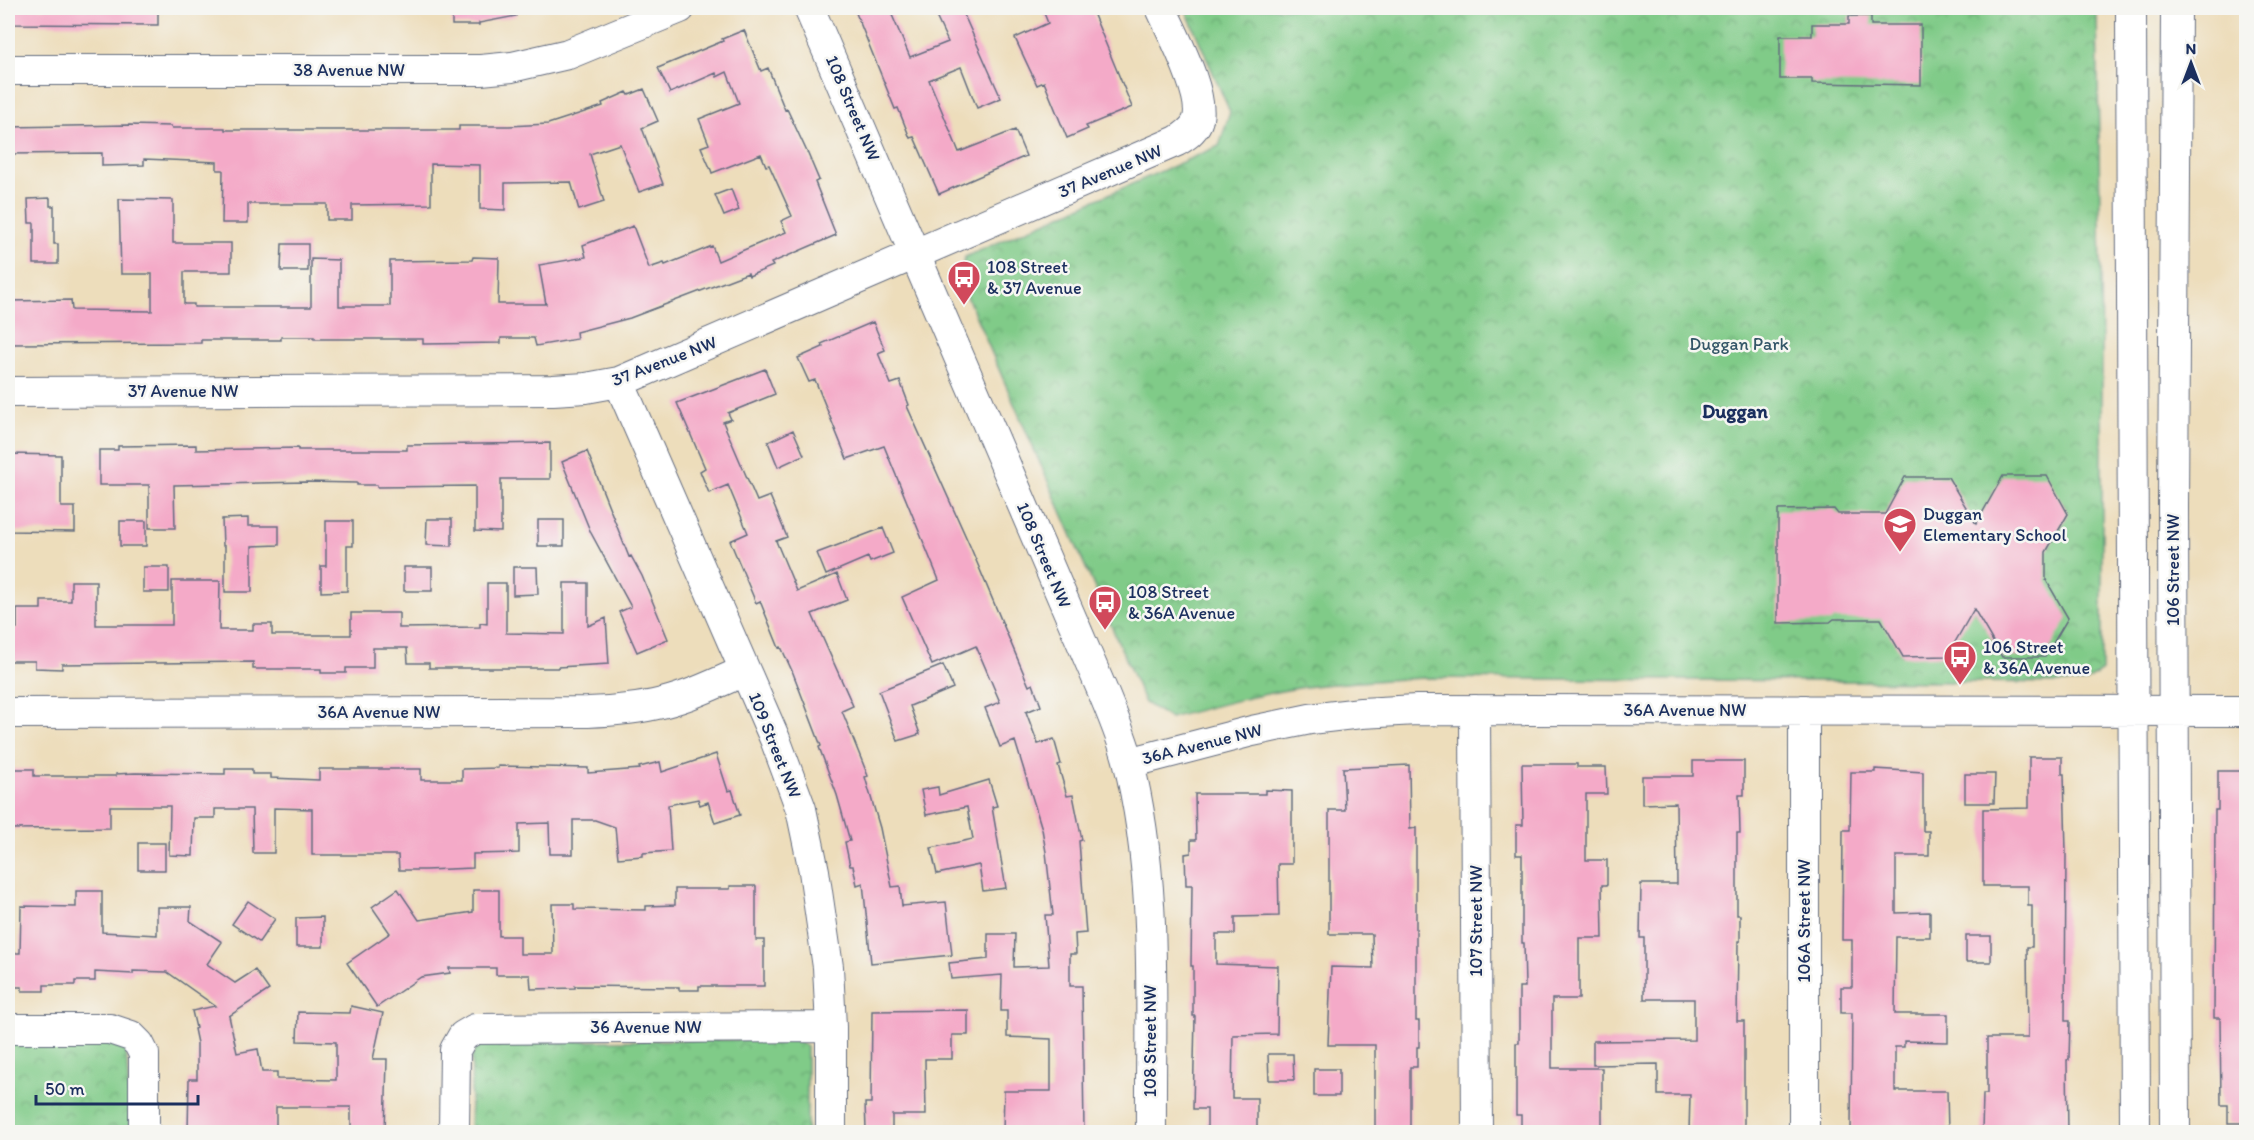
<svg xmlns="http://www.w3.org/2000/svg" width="2254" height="1140" viewBox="0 0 2254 1140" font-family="Itim,sans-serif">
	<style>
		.park { fill: url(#park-crowns); stroke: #4e7d73; stroke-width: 1.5 }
		.building { fill: #f4aac8 }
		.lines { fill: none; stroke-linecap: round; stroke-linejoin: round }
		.minor-casing { stroke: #646c7f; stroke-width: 32 }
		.minor { stroke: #fff; stroke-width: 30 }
		.labels { text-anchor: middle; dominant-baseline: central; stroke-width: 5; stroke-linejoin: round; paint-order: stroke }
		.street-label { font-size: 18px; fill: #1b2f5e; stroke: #f6f6f2 }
		.poi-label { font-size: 18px; fill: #1b2f5e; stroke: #f6f6f2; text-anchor: start }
		.park-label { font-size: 18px; fill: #345668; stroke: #f6f6f2 }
		.neighbourhood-label { font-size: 20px; font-weight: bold; fill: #1b2f5e; stroke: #f6f6f2 }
	</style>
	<defs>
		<pattern id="park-crowns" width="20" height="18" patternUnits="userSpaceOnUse" patternTransform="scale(1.5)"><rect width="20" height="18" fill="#80cb88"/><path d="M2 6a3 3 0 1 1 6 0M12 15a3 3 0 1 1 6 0" fill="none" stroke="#68a572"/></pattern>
	</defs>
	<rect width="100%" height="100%" fill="#f6f6f2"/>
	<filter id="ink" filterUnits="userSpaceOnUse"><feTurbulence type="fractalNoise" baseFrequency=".0167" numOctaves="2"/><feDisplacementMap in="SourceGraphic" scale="12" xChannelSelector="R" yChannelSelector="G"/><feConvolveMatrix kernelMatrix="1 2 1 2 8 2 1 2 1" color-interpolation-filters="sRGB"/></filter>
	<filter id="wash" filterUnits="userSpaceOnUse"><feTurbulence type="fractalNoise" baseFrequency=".008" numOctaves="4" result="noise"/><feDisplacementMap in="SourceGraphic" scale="24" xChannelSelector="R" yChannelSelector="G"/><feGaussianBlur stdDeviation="1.35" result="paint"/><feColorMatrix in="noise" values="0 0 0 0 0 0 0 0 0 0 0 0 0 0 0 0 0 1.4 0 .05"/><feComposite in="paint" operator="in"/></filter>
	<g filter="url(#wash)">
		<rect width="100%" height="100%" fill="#edddbb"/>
		<path class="park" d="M1185,8H2097L2102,352V671L2085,683L1424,678C1384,680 1344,682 1305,687C1259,694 1214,706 1170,718L1145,703L959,278L965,257L1219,146L1230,112Z
			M797,1039L807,1047V1132H470L472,1057L475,1050L484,1042Z
			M8,1042H110L126,1050L131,1132H8Z"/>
		<g id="blocks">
			<path class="building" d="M8,8H158V25L8,24Z
				M452,8H515L516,16L479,23V25H452Z
				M854,8H889L910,57L948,42L932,8H961L1001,98L977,108L961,67L929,80L959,152L1015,130L1026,156L939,194L914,137L910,138L898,108L895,109Z
				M1042,8H1091L1132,107L1086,126L1088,129L1067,138L1044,82L1037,85L1015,38L1048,23Z
				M1849,16H1871V25H1921V85L1812,83V79H1780V36H1812V24H1849Z
				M744,30L761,71L768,68L785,110L787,109L808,154L819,180L815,182L836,235L771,263L773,266L749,276L748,273L630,318L576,332L577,339L536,346L534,338H501V343L423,344V339H314V337H281V340H201V343L8,344V301L71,300L72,310L152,311V274H121L119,199L173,200V243H231V272H184V304H194V307H311V259L339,260V306H390V261L472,260L473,257L499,258L498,304H546L539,265L586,257L583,245L633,226L649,268L664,263L665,265L712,246L718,261L786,232L781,221L792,216L769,165L766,166L761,154L712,173L711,170L701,147L709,144L699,119L739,103L727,72L717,77L716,73L670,93L658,68L723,41L722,39Z
				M644,89L658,121L642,128L663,184L639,192L620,144L590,154L604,202L579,210L571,182L505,183V210L480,209V165L431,164V204L352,205V220H327V204H248V223H222L223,170H217V162L144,159V165L102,166V153L8,154V127L129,125L171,126L172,128H225V130H459V126H509L548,124L603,106L602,103L627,92L629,95Z
				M731,189L739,210L724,216L715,195Z
				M50,198V206H54V244H58V264H34V223H29L28,199Z
				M282,244H308V271H281Z
				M873,322L885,350L878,353L891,384L900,381L909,405L907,406L970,546L1029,686L1033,684L1041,706L1026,712L1038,744L1054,739L1061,764L1058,765L1067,796L1073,795L1082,840L1079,841L1086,933L1075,934L1076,954H1070V986H1082L1084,1132H1003L1004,1091H1051V1039L1007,1037V1011H1001L1002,975L951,979L949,963L988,959V934H1015L1014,967L1049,966L1045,915H1053L1046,852L1042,829L1015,741L1000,747L985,708L1000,702L976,646L932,665L902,597L939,580L884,446L847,459L815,380L809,382L798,358L823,347L821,344Z
				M765,369L775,394L728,413L731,419L723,422L757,501L770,496L787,537L776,541L797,591L837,574L847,600L812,614L853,706L842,711L868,776L865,777L880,828L892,887L900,886L902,906L946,902L952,955L871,963L863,883L857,885L853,866H850L845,842L850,841L837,795L819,747L821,746L793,673L781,647L779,648L760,601L756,603L730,541L748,533L728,485L709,493L700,471L705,468L677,403Z
				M793,430L804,455L778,467L768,442Z
				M550,443V479H501V532L475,531V486L377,487V485H357V483L306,482L174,485L175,528H149V485H99V450H118V446L196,445V450L298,448V450H407V445Z
				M587,451L629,557L631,556L642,576L668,639L637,652L619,612L631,607L591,533L562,462Z
				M8,454L61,455V507H75V532L8,531Z
				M2003,476H2047L2068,514L2046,552V580L2068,618L2045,657H2002L1974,609L1947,656L1903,657L1881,619H1834L1830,622L1778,623V510L1834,509L1838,514H1885L1905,477H1948L1976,524Z
				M248,518V526H279V545L252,546V592H225V546H223L222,519Z
				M427,519H452V546L426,545Z
				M538,520H564V546H538Z
				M120,521H146V546H120Z
				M326,521H353V546H347V591L321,592V566H326Z
				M883,528L893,553L870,562L868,557L826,575L817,553Z
				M143,567H169V592H143Z
				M404,567H432V591H404Z
				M513,567H537L538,594L513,595Z
				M71,581H96V625H172V581H220L219,630H253V624H272V635H351V613H399V628L480,627V623L487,624V583H506V633L564,634V583H588V626L606,618L609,664L558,667V668H429V663H408L407,648H373V668H346V673H321V669H253V662L62,664V669L35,668V661H8V628H17V609H41V601H71Z
				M943,665L953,688L910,706L920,734L898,741L879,691Z
				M716,754L728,791L732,790L740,815L715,823L708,802L700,805L698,799L668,805L671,851L643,853V856L618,858L615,827L595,820H573V854H550L549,823L519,824V853L473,854V868L425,870H399L398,855H312V809L274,808V853H253L252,809H215V818H194L193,856L169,855L170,806H110V828L9,829L8,769H34V776H116V774L135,773L225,774V769H252V774H271V778L319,780V769H421V780H462V769L498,768V766L588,768V773L640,769L639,767L660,762L662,772Z
				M2029,757H2062V774H2064L2066,852L2065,1021H2070L2069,1060H2067L2068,1132H1982L1983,1094H1987V1038H2028L2027,947H2032V906H2028V886H1983V809L2029,808Z
				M1693,761H1744V795H1739L1740,833H1737V915H1740V941H1738L1737,1021H1744V1132H1689L1690,1095H1658V1064L1593,1065V1041L1694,1040V999H1644V938H1640L1641,884H1677L1676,803L1642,804V776H1693Z
				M1522,764H1577V767H1606L1607,794H1586V860H1607V885H1602L1603,938H1579V999H1552V1068H1602V1132H1521V1115H1516V1043H1519V987H1525L1524,943H1522V855H1516V825H1523Z
				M1409,765L1410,829L1416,828V1021H1419V1047H1417V1067H1410V1132H1375V1045H1328L1331,967L1373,968L1372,934H1329V810H1345L1343,768Z
				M1875,769L1923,772V831H1929V856H1896V913L1930,912V937H1896L1895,1014H1948V1042L1904,1041V1047H1895V1091H1947L1948,1132H1851L1852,1013H1841V987H1852V940H1842L1843,830H1850L1851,772H1875Z
				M2218,771H2247V1123H2228V1105H2221L2220,1018H2214L2215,810H2218Z
				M1965,774H1995L1994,803H1965Z
				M989,780L997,806L992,807L1006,888L983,891L979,865L937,874L931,848L973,839L967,807L926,815L921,790L938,787L939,795Z
				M1265,790L1292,791V864H1278L1279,916L1235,917V934H1216V964L1278,966L1277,1034L1233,1035L1232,1098H1257V1128H1207V1109H1193L1195,1016H1193V966H1191L1192,885H1186L1185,854L1191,853V840H1196L1195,794H1265Z
				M138,843H165V870H138Z
				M730,886H756V940H764V986H699V990H679V987L575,986V988L531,989L530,975H496V968H449L450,973L421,977L377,1007L347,963L390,933L372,907L398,889L419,920L473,912V890H499V936H520V954H553L552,904H574V909L646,910V906L675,905V889H730Z
				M76,891H102V932L157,935V907H191L190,921L222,942L207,964L235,983L255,970L269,990L229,1016L237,1053L258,1049L262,1072H277V1079L336,1080V1042L297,1041L298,1012L350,1013L351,1006L383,1013L373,1059H387L385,1132H351V1107H276V1132H188L189,1079H197V1043L194,1029L196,1028L192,1011L215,1006L167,972L133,971V974L95,972V981H75V985H44V991H22V987H8V953H20L21,906L76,907Z
				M248,901L275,919L259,942L232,924Z
				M323,917V947H296V918Z
				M1966,936H1991V962H1966Z
				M968,1010V1035H952V1059H925L926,1115H892V1129H866L865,1103H871L872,1011Z
				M1268,1054H1293L1294,1080H1269Z
				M1314,1069H1339V1096H1314Z"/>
		</g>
	</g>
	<g filter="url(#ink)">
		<use href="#blocks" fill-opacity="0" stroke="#646c7f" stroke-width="1.5"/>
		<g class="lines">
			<g class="minor-casing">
				<path id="minor" d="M809,8L1103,692C1112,714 1122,737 1128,760C1159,881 1150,1009 1151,1132
					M2131,8L2135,1132
					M8,70H481L512,67L568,54L680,8
					M619,382L775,739L801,809L814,871L828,967L831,1027V1132
					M8,392L553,390L586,388L619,382L1177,141C1185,136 1193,131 1197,122C1207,97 1172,33 1161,8
					M1475,710L1477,1132
					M1804,710V1132
					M8,713L588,712C613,711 637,709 662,703C690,696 717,683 744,671
					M1129,763L1252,731L1310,719L1361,713L1417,710L2246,711
					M8,1029H110L131,1036L139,1044L144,1054V1132
					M454,1132L455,1050L463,1036L475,1029L831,1027
					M2175,1132L2173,506L2176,8"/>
			</g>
			<use href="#minor" class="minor"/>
		</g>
	</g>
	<defs>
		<g id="bus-pin" transform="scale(1.725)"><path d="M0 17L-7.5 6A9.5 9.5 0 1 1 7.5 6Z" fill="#d1495b" stroke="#f6f6f2"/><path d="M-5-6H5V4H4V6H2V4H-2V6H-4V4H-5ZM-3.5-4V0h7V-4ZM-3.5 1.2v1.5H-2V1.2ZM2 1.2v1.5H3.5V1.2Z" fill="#fff"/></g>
		<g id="school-pin" transform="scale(1.725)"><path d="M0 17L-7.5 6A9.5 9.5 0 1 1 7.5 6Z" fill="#d1495b" stroke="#f6f6f2"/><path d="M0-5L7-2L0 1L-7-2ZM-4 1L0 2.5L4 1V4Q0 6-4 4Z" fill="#fff"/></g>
	</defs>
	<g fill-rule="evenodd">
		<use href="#bus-pin" x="964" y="277"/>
		<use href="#school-pin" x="1900" y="524"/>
		<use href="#bus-pin" x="1105" y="602"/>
		<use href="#bus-pin" x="1960" y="657"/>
	</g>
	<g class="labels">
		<g class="street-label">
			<text x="349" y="70">38 Avenue NW</text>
			<text transform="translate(853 108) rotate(67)">108 Street NW</text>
			<text transform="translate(1110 171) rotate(-23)">37 Avenue NW</text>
			<text transform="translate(664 361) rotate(-21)">37 Avenue NW</text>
			<text x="183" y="391">37 Avenue NW</text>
			<text transform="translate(1044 555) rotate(67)">108 Street NW</text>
			<text transform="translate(2173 570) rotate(-90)">106 Street NW</text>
			<text x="1685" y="710">36A Avenue NW</text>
			<text x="379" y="712">36A Avenue NW</text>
			<text transform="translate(1202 744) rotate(-14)">36A Avenue NW</text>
			<text transform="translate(775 745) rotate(68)">109 Street NW</text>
			<text transform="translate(1476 921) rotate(-90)">107 Street NW</text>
			<text transform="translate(1804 921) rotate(-90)">106A Street NW</text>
			<text x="646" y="1027">36 Avenue NW</text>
			<text transform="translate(1150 1041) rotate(-90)">108 Street NW</text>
		</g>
		<g class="poi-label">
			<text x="987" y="267">108 Street<tspan x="987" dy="21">&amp; 37 Avenue</tspan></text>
			<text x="1923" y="514">Duggan<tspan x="1923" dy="21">Elementary School</tspan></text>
			<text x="1128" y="592">108 Street<tspan x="1128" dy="21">&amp; 36A Avenue</tspan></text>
			<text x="1983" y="647">106 Street<tspan x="1983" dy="21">&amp; 36A Avenue</tspan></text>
		</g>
		<g class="park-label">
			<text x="1739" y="344">Duggan Park</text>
		</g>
		<g class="neighbourhood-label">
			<text x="1735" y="411">Duggan</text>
		</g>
	</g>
	<rect width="2254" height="1140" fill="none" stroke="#f6f6f2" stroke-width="30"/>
	<g transform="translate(2191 63)" stroke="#f6f6f2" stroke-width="4.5" paint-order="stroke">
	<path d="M0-4.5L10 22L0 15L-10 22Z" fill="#1b2f5e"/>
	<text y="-9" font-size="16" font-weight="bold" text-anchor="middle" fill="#1b2f5e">N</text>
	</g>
	<path d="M36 1095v9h162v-9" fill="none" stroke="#1b2f5e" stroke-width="3"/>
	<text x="45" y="1095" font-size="18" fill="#1b2f5e" stroke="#f6f6f2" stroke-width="4.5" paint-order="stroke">50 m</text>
</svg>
